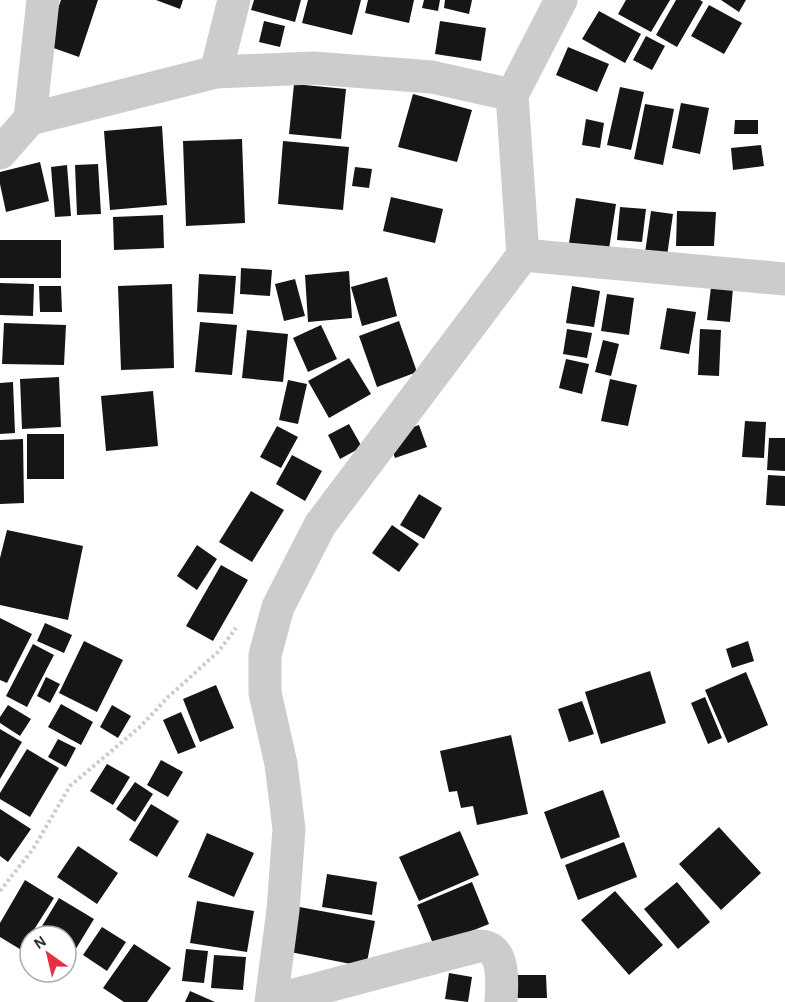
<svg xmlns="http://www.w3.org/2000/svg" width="785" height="1002" viewBox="0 0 785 1002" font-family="'Alegreya Sans',sans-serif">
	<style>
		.building { fill: #161616 }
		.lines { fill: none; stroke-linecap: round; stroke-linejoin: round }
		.path { stroke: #ccc; stroke-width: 4; stroke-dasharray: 3 3; stroke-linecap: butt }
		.minor { stroke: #ccc; stroke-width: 33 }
	</style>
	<rect width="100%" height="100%" fill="#fff"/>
	<path class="building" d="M61,0H98L79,57L45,45Z
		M156,0H183L180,9Z
		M254,0H301L295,22L251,10Z
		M308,0H361L352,35L302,23Z
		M368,0H414L409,23L365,13Z
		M424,0H440L438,11L422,8Z
		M445,0H472L469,14L444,8Z
		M626,0H670L651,32L618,14Z
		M676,0H700L703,2L677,47L656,35Z
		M721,0H746L739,12Z
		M709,5L742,23L724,54L691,36Z
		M599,11L641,34L625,63L582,39Z
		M264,21L285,26L280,47L259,42Z
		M440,21L486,28L481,61L435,54Z
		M646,36L665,46L652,70L633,60Z
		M568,47L609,64L597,92L556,75Z
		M294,84L346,89L341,139L289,134Z
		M620,87L644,92L631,150L607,145Z
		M413,94L472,110L457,162L398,147Z
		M681,103L709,108L700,154L672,148Z
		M645,104L674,109L663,165L634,159Z
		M586,119L604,123L600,148L582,145Z
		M735,120H758V134H734Z
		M162,126L167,205L110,210L104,131Z
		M242,139L245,223L186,226L183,141Z
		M283,141L349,147L343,210L278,204Z
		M761,145L764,166L733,170L731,148Z
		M40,162L49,201L6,212L0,184V172Z
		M98,164L101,214L77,215L75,165Z
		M67,165L71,216L55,217L51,167Z
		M355,167L372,169L369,188L352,186Z
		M391,197L443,209L435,243L383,231Z
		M576,198L616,204L609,249L569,243Z
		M620,207L646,209L642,242L617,240Z
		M651,211L673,214L667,256L645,253Z
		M677,211L716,212L714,246H676Z
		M163,215L164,248L114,250L113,217Z
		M0,240H61V278H0Z
		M241,268L272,270L270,296L240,294Z
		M349,271L352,318L308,322L305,275Z
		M199,274L236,276L233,314L197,312Z
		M387,277L397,316L362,326L351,287Z
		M295,279L305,316L284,321L275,284Z
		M0,283L34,284L33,316L0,315Z
		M172,284L174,368L121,370L118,286Z
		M39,286H61L62,312H40Z
		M572,286L600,291L594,327L566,323Z
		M711,287L733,288L730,322L707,320Z
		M607,294L634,298L629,335L601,331Z
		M667,308L696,312L689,354L660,349Z
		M399,321L417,372L377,387L359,336Z
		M200,322L237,325L232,375L195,372Z
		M4,323L66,325L64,365L2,364Z
		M321,325L337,359L308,372L293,338Z
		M567,329L592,333L587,358L563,354Z
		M700,329L721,330L719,376L698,375Z
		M247,330L288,334L283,382L242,378Z
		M603,340L619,344L611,376L595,372Z
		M349,358L371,394L329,418L308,381Z
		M566,359L589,364L582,394L559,388Z
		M59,377L61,427L22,429L20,379Z
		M610,379L637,385L628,426L601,421Z
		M288,380L307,384L298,424L279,420Z
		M13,382L15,433L0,434V383Z
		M153,391L158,446L106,451L101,396Z
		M745,421L766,422L764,458L742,457Z
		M349,424L362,447L340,459L328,435Z
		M419,425L427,447L395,458L387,436Z
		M277,426L298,437L281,468L260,457Z
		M27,434H64V479H27Z
		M769,438H785V471L767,470Z
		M23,439L24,503L0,504V440Z
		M292,455L322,471L305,501L276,484Z
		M768,475L785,476V506L766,505Z
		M251,491L284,510L252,562L219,542Z
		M419,494L442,508L424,539L400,525Z
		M392,525L419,544L399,572L372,553Z
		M7,530L83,546L68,620L0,605V558Z
		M197,545L217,559L197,590L177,576Z
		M221,565L248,580L213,641L186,626Z
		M0,618L32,634L7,683L0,680Z
		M45,623L72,635L64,653L37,641Z
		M84,641L123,660L97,712L59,693Z
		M748,641L754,661L732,668L726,649Z
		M33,644L54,655L27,707L6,696Z
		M650,671L666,723L601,744L585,692Z
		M746,672L768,725L728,743L705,690Z
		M46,677L60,684L50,703L37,696Z
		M216,685L234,728L200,742L183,699Z
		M705,697L722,738L708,744L691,703Z
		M582,701L594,734L569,742L558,709Z
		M61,704L93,722L81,745L48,727Z
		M8,705L31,719L20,736L0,723V717Z
		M112,705L131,716L118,738L100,727Z
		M181,712L196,747L178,754L163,720Z
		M0,729L22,742L0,779Z
		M511,735L528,814L477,825L473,806L461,808L457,791L449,792L440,751Z
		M58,739L76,748L66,767L48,757Z
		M27,749L59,768L30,817L0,799V793Z
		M161,760L183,772L168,797L147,785Z
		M107,764L130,777L113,805L90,791Z
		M135,782L153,794L135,822L116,809Z
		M603,790L620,837L561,859L544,812Z
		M151,804L179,821L157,857L129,840Z
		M0,809L31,829L8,862L0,856Z
		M719,827L761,873L721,910L679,864Z
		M460,831L479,875L419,901L399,857Z
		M207,833L254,853L234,897L188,877Z
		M624,842L637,877L578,900L565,865Z
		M78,846L118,873L97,904L57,877Z
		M327,874L377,882L372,915L322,907Z
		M25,880L54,898L30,936L23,951L0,937V923Z
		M472,882L489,924L434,946L417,905Z
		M677,882L710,922L678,949L644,909Z
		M615,891L663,945L629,975L581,920Z
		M59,898L94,919L66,965V936H36Z
		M197,901L254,911L247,952L190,943Z
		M294,906L375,921L366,967L285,951Z
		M102,927L126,942L107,971L83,955Z
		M134,944L171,968L147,1002H124L103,988Z
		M186,949L208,951L204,983L182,981Z
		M214,955L246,957L243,990L211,988Z
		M449,973L472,977L468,1002L445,999Z
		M512,975H546L547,998H512Z
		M190,991L215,1002H185Z"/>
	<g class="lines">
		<path class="path" d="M0,891L33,849L70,786L141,726L168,697L218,652L236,628"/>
		<path class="minor" d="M216,72L234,0
			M30,119L43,0
			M0,153L30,119L216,72L313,68L432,77L512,95
			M523,255L785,279
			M272,1001L478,946C506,945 502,982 501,1002
			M271,1002L283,910L289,829L281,764L265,693V655L278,607L320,525L523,255L512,95L561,0"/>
	</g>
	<g transform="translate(48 954) rotate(326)"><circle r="28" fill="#ffffff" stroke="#acacac" stroke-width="1.5"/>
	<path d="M0-4.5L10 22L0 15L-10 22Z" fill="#e63046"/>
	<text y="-9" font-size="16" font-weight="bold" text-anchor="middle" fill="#2f2f2f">N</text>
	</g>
</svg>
